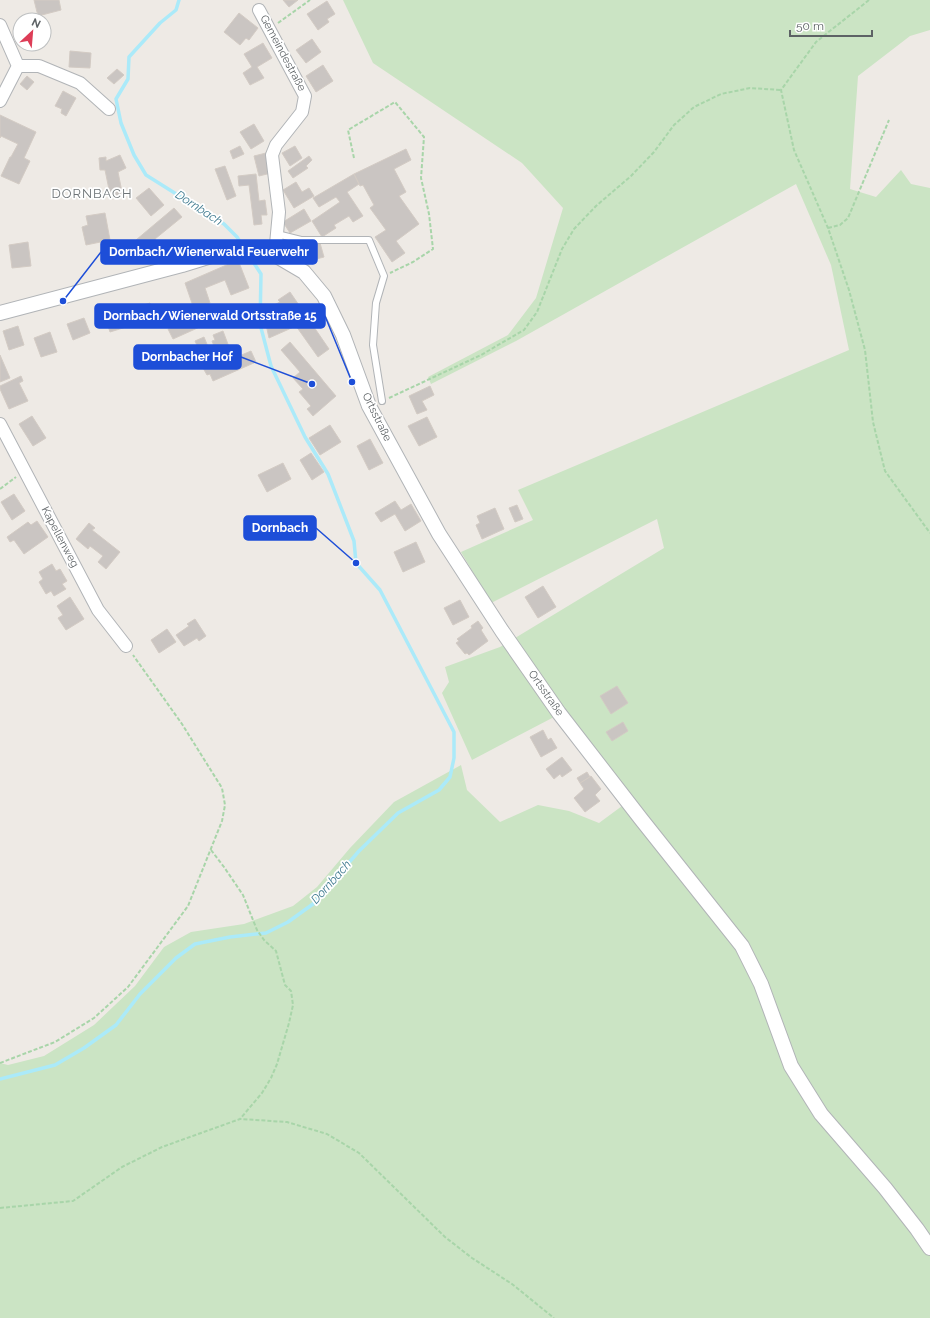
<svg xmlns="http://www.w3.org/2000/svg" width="930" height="1318" viewBox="0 0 930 1318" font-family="Raleway,sans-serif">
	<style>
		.green { fill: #cbe4c4 }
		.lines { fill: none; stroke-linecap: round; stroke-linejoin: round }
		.stream { stroke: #abeaf9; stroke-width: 3.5 }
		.building { fill: #cac5c2; stroke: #d3cbc4 }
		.service-casing { stroke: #b1b4b7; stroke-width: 8 }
		.minor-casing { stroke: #b1b4b7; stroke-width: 14 }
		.tertiary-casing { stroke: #b1b4b7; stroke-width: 16 }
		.path { stroke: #a8d5a9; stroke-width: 2; stroke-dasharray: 4 2; stroke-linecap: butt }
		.service { stroke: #fff; stroke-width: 6 }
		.minor { stroke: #fff; stroke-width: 12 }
		.tertiary { stroke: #fff; stroke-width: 14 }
		.labels { text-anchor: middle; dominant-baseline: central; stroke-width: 3.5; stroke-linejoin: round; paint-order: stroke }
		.street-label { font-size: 11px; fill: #5d6265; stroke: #fff }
		.water-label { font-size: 12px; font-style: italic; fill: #407b90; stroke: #fff }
		.quarter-label { font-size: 13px; letter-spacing: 1px; fill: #6e7477; stroke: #fff }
		.leader { fill: none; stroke: #1d4ed8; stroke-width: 1.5 }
		.callout-dot { fill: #1d4ed8; stroke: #fff; stroke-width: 1.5 }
		.callout { fill: #1d4ed8; stroke: #1d4ed8; stroke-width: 1.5 }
		.callout-label { font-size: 12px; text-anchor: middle; font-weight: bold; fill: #fff }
	</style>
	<rect width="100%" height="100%" fill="#eeeae5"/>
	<path class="green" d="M343,0H930V30L910,36L858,76L850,189L876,197L901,170L911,184L930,188V1318H0V1063L8,1065L44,1056L94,1025L135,986L164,947L191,932L244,924L293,906L317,887L350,848L394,802L461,765L467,790L500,822L538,805L569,811L599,823L622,806L554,717L472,760L442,693L449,682L445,667L500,647L664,548L657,519L491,603L461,552L533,520L518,490L849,350L831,265L796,184L516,341L431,384L428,377L508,335L536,298L563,208L522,163L373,63Z"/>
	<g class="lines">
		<path class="stream" d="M179,0L176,10L160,23L129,57L128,79L116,99L121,123L134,155L146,175L224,224L237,237L242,245
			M0,1079L55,1065L84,1048L116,1025L140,994L176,958L195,944L230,937L266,933L288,922L313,904L359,851L398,813L439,790L450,777L454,758V732L380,590L356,563L354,541L328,474L305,437L271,366L260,324L261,274L248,254"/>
	</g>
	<path class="building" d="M34,0H59L61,10L38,16Z
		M283,0H298L289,7Z
		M327,1L335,14L327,19L329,22L318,30L307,14Z
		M239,13L258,28L249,40L246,38L240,45L224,32Z
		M312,39L321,52L306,63L296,50Z
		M263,43L272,58L257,67L264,78L250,85L243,73L252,67L244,54Z
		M70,51L91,53L90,68L69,67Z
		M323,65L333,81L316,92L306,76Z
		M117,69L124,75L114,84L107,78Z
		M27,76L34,82L27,90L20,84Z
		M63,91L76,98L66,116L61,113L62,109L55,106Z
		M0,115L36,132L24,158L30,161L19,184L1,176L10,157H11L18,144L1,136L0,138Z
		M254,124L264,141L251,149L240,132Z
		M240,146L244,154L233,159L230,151Z
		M295,146L302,158L290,166L282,153Z
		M406,149L411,160L394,169L406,192L399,196L419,224L396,241L405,253L392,262L375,237L386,230L370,208L374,205L363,185L360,186L354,174Z
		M266,153L271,173L259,176L254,156Z
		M120,155L126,168L118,172L123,197L111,199L105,170H100L99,158L106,157V161Z
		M309,156L312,160L306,166L308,168L293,178L288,171Z
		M225,166L236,196L227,200L215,169Z
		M256,174L259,201L265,200L267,215H261L262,224L254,225L249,185L239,186L238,176Z
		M354,174L359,184L347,192L363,216L353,222L349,216L334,225L336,228L322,237L312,221L340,202L336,197L319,207L313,198Z
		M296,182L302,192L309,188L314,196L294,208L283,190Z
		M149,188L164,205L151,216L136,198Z
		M174,208L182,217L155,239L167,255L156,264L136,240Z
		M304,209L311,221L290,233L283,222Z
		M105,213L110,240L86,245L82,227L88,225L86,216Z
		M28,242L31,266L12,268L9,245Z
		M320,243L324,257L305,262L302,248Z
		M238,260L249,288L231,295L225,280L205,288L210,303L194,309L185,283Z
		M290,292L329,349L318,357L296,326L269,338L265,320L276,314L272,306L280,302L278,300Z
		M150,303L155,318L110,332L105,317Z
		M208,311L213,321L173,339L168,329Z
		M84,318L90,333L73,340L67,324Z
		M18,326L24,345L9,350L3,331Z
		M223,331L229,347L216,351L212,341L215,340L213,335Z
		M50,332L57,352L41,357L34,338Z
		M204,337L211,354L213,353L218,365L251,351L256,362L213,381L210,374L207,375L203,368L207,367L195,341Z
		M290,342L336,396L313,416L307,409L311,406L299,392L303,389L293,378L300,372L281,350Z
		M0,355L10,378L0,382Z
		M21,376L23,381L19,383L28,401L9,409L0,389V386Z
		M430,386L434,395L422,401L427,410L417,414L409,396Z
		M32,416L46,438L33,446L19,424Z
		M427,417L437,437L419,446L408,426Z
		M330,425L341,442L320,455L309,438Z
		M370,439L383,463L369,470L357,446Z
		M311,453L324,472L312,480L300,460Z
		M283,463L291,479L267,492L258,475Z
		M14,494L25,511L12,520L1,502Z
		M395,501L401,510L411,504L421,521L405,531L395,514L381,522L375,513Z
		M517,505L523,519L515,522L509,508Z
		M495,508L504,529L482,539L476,525L480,523L477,516Z
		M37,521L48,537L24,554L14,540L10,542L7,537L28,522L31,525Z
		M89,523L95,528L92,530L120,552L106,569L98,562L103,556L90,546L88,549L76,539Z
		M416,542L425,562L403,572L394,552Z
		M52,564L56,571L60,569L67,581L62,584L66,589L54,596L51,591L46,594L39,582L43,579L39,572Z
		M543,586L556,607L538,618L525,597Z
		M70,597L84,619L66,630L58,618L63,615L57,606Z
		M460,600L469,617L453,625L444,608Z
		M195,619L206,636L199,641L197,638L184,646L176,635L189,626L187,624Z
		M478,621L483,628L481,630L488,641L469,655L467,653L465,654L456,643L459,641L457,639L472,628L471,626Z
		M167,629L176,642L159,653L151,640Z
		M617,686L628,703L611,714L600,696Z
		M623,722L628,731L612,741L606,732Z
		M543,730L548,740L551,738L557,748L541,757L530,737Z
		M562,757L572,770L562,777L560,774L554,779L546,769Z
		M587,772L590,777L580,783L577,778Z
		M591,776L601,789L595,795L600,801L585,812L574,798L584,789L580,783Z"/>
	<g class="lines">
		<g class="service-casing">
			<path id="service" d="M277,234L301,240H369L384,276L376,303L373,345L382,401"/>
		</g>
		<g class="minor-casing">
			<path id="minor" d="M259,10L305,96L302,112L276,145L272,155L279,212L275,255
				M0,25L18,66L0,101
				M18,66H39L80,83L109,109
				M0,424L98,610L126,646"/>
		</g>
		<g class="tertiary-casing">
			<path id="tertiary" d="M0,313L182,265L224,252L245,249L275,255L304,272L324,296L343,335L369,406L439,534L502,631L559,713L641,819L742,946L761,984L791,1066L821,1114L885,1188L917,1229L930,1248"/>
		</g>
		<path class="path" d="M869,0L816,42L781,90L794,150L828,228L849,290L865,350L873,422L885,471L930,533
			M278,23L310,0
			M354,158L348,130L395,102L424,137L421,178L429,214L433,249L413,262L390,273
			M828,228L840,225L848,218L889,120
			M389,398L481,355L524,330L537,312L562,249L574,229L596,206L631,176L654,152L674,125L694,107L721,94L750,88L781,90
			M0,489L16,477
			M211,850L224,867L243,895L257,930L264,940L276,951L285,985L291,991L293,1005L289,1023L277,1064L271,1078L262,1093L240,1119
			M0,1063L55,1042L94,1018L128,987L188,906L222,821L225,805L222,788L182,724L133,655
			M0,1208L73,1201L122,1167L162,1147L240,1119L287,1122L327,1134L359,1153L445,1237L472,1258L512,1284L554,1318"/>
		<use href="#service" class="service"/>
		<use href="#minor" class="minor"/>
		<use href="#tertiary" class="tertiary"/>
	</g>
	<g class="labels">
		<g class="street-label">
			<text transform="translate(283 53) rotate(62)">Gemeindestraße</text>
			<text transform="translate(377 417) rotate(64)">Ortsstraße</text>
			<text transform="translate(60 537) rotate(62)">Kapellenweg</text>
			<text transform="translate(546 693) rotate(55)">Ortsstraße</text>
		</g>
		<g class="water-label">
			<text transform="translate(199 208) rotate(33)">Dornbach</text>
			<text transform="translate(331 882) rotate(-48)">Dornbach</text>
		</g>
		<g class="quarter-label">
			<text x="92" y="193">DORNBACH</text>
		</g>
	</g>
	<path class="leader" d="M63 301L101 252M352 382L325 316M312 384L241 357M356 563L316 528"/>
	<g class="callout-dot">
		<circle cx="63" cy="301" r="4"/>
		<circle cx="352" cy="382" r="4"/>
		<circle cx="312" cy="384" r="4"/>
		<circle cx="356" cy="563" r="4"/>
	</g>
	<g class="callout">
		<rect x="101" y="240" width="216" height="24" rx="4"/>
		<rect x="95" y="304" width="230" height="24" rx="4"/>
		<rect x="134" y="345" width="107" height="24" rx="4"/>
		<rect x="244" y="516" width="72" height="24" rx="4"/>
	</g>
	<g class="callout-label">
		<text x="209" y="256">Dornbach/Wienerwald Feuerwehr</text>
		<text x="210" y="320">Dornbach/Wienerwald Ortsstraße 15</text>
		<text x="187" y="361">Dornbacher Hof</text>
		<text x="280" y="532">Dornbach</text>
	</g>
	<g transform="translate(32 32) rotate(26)"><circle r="19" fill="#ffffff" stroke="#bec0c1"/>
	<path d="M0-3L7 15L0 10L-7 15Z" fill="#dd3d57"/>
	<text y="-6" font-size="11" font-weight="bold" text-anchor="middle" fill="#5d6265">N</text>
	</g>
	<path d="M790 30v6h82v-6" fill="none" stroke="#5d6265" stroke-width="2"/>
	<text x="796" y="30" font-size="12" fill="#5d6265" stroke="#ffffff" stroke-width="3" paint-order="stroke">50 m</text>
</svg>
